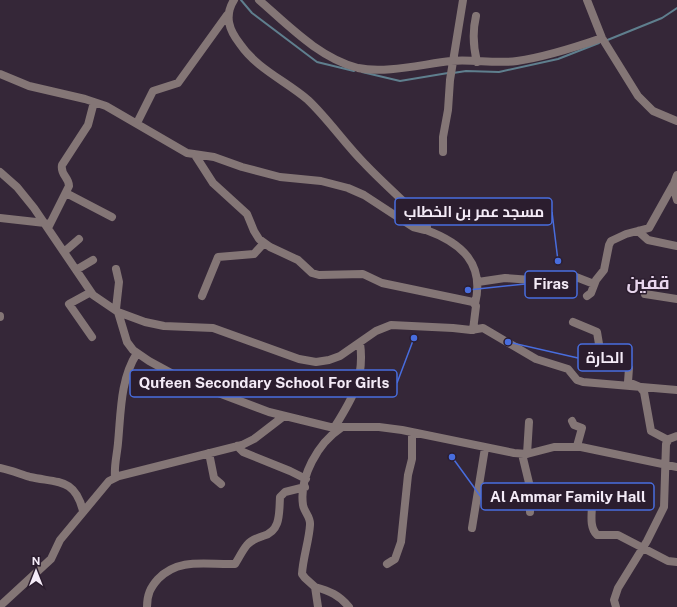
<svg xmlns="http://www.w3.org/2000/svg" width="677" height="607" viewBox="0 0 677 607" font-family="'Public Sans',Cairo,sans-serif">
	<style>
		.lines { fill: none; stroke-linecap: round; stroke-linejoin: round }
		.stream { stroke: #5f7f8e; stroke-width: 2 }
		.minor { stroke: #847676; stroke-width: 8 }
		.labels { text-anchor: middle; dominant-baseline: central; stroke-width: 3; stroke-linejoin: round; paint-order: stroke }
		.district-label { font-size: 18px; font-weight: bold; fill: #e7d5ec; stroke: #2b1d2e }
		.leader { fill: none; stroke: #486dde; stroke-width: 1.5 }
		.callout-dot { fill: #486dde; stroke: #2b1d2e; stroke-width: 1.5 }
		.callout { fill: #2b1d2e; stroke: #486dde; stroke-width: 1.5 }
		.callout-label { font-size: 15px; text-anchor: middle; font-weight: bold; fill: #f4ebf7 }
	</style>
	<rect width="100%" height="100%" fill="#352738"/>
	<g class="lines">
		<path class="stream" d="M241,0L252,13L317,62L354,71
			M605,41L662,18L677,8
			M362,72L400,81L448,73
			M453,73L466,71L499,72L558,59L599,43"/>
		<path class="minor" d="M259,0C288,25 319,58 358,68C385,74 423,64 451,61C473,59 495,64 517,61C545,57 576,47 602,38
			M587,0L602,38L638,96L653,111L677,121
			M476,16C472,33 473,46 477,62
			M0,74L29,86L85,99L106,106L187,153L214,157L242,167L280,177L321,181L348,188L364,195L413,227L425,230L427,227L426,223C406,203 384,184 365,164C345,144 329,120 308,100C286,81 257,69 240,44C229,30 224,16 234,0
			M137,123L153,91L178,83L227,15
			M443,152V137L448,110L450,80L463,0
			M195,155L213,183L247,214L254,231L259,239L270,247L298,260L312,273L319,275L363,274L382,283L473,302L476,306L473,330
			M0,172L17,187L34,208L93,295L118,312L127,342L133,350L149,361L184,380L269,412L330,427H379L402,430L514,453L527,454L554,447H581L677,467
			M677,175L673,186L677,200
			M66,193L112,217
			M0,218L45,223
			M48,228L69,186C69,177 60,175 62,165L88,125L94,102
			M426,230C462,243 485,264 475,304
			M638,231L648,240L677,246
			M64,252L79,239
			M116,269L119,282L116,309
			M76,270L93,260
			M478,282L505,278L545,281L576,277L594,284
			M91,292L69,304L92,337
			M645,294L677,299
			M202,296L218,257L254,254L264,243
			M587,296L591,293L596,280L604,270L609,245L611,241L626,234L649,228L673,185
			M118,312L145,322L164,326L213,328L299,359L316,362L329,360L340,356L376,331L391,325L453,328L471,330L483,328L536,359L568,369L577,380L583,382L677,390
			M0,316V317
			M573,322L597,332L600,350L607,351L629,368L628,382L640,387L644,392L651,431L668,440
			M572,421L574,425L582,428L577,446
			M334,428C352,399 365,379 360,343
			M237,446L243,452L290,471L306,479
			M209,453L214,478L221,484
			M522,454L530,487V512
			M527,454L529,422
			M0,468C10,470 20,474 30,477C58,483 75,478 83,511
			M115,477C114,465 117,455 118,443C121,412 120,380 137,353
			M592,504C592,514 589,527 597,535H618L668,561L677,562
			M472,528L485,448
			M387,564L395,559L401,542L408,475L412,459V432
			M315,587C330,591 339,595 349,607
			M0,606L51,559L60,540L109,481L119,476L242,445L254,439L284,416
			M147,607C147,595 150,588 158,579C179,557 207,565 235,564C239,558 242,551 247,545C251,540 257,538 263,536C281,531 279,513 280,497L285,492L305,487
			M318,607L315,587L305,578L302,574C303,557 309,541 310,525C311,517 304,512 303,505C299,477 318,443 341,428
			M616,607L614,600L618,588L647,541L664,507L666,444L669,439L677,436"/>
	</g>
	<g class="labels">
		<g class="district-label">
			<text x="648" y="282">قفين</text>
		</g>
	</g>
	<path class="leader" d="M558 261L552 212M468 290L525 284M508 342L578 358M414 338L397 383M452 457L481 497"/>
	<g class="callout-dot">
		<circle cx="558" cy="261" r="4"/>
		<circle cx="468" cy="290" r="4"/>
		<circle cx="508" cy="342" r="4"/>
		<circle cx="414" cy="338" r="4"/>
		<circle cx="452" cy="457" r="4"/>
	</g>
	<g class="callout">
		<rect x="395" y="198" width="157" height="27" rx="4"/>
		<rect x="525" y="271" width="52" height="27" rx="4"/>
		<rect x="578" y="344" width="54" height="27" rx="4"/>
		<rect x="130" y="370" width="267" height="27" rx="4"/>
		<rect x="481" y="483" width="173" height="27" rx="4"/>
	</g>
	<g class="callout-label">
		<text x="474" y="217">مسجد عمر بن الخطاب</text>
		<text x="551" y="289">Firas</text>
		<text x="605" y="363">الحارة</text>
		<text x="264" y="388">Qufeen Secondary School For Girls</text>
		<text x="568" y="502">Al Ammar Family Hall</text>
	</g>
	<g transform="translate(36 571)" stroke="#2b1d2e" stroke-width="3" paint-order="stroke">
	<path d="M0-3L7 15L0 10L-7 15Z" fill="#f4ebf7"/>
	<text y="-6" font-size="11" font-weight="bold" text-anchor="middle" fill="#f4ebf7">N</text>
	</g>
</svg>
